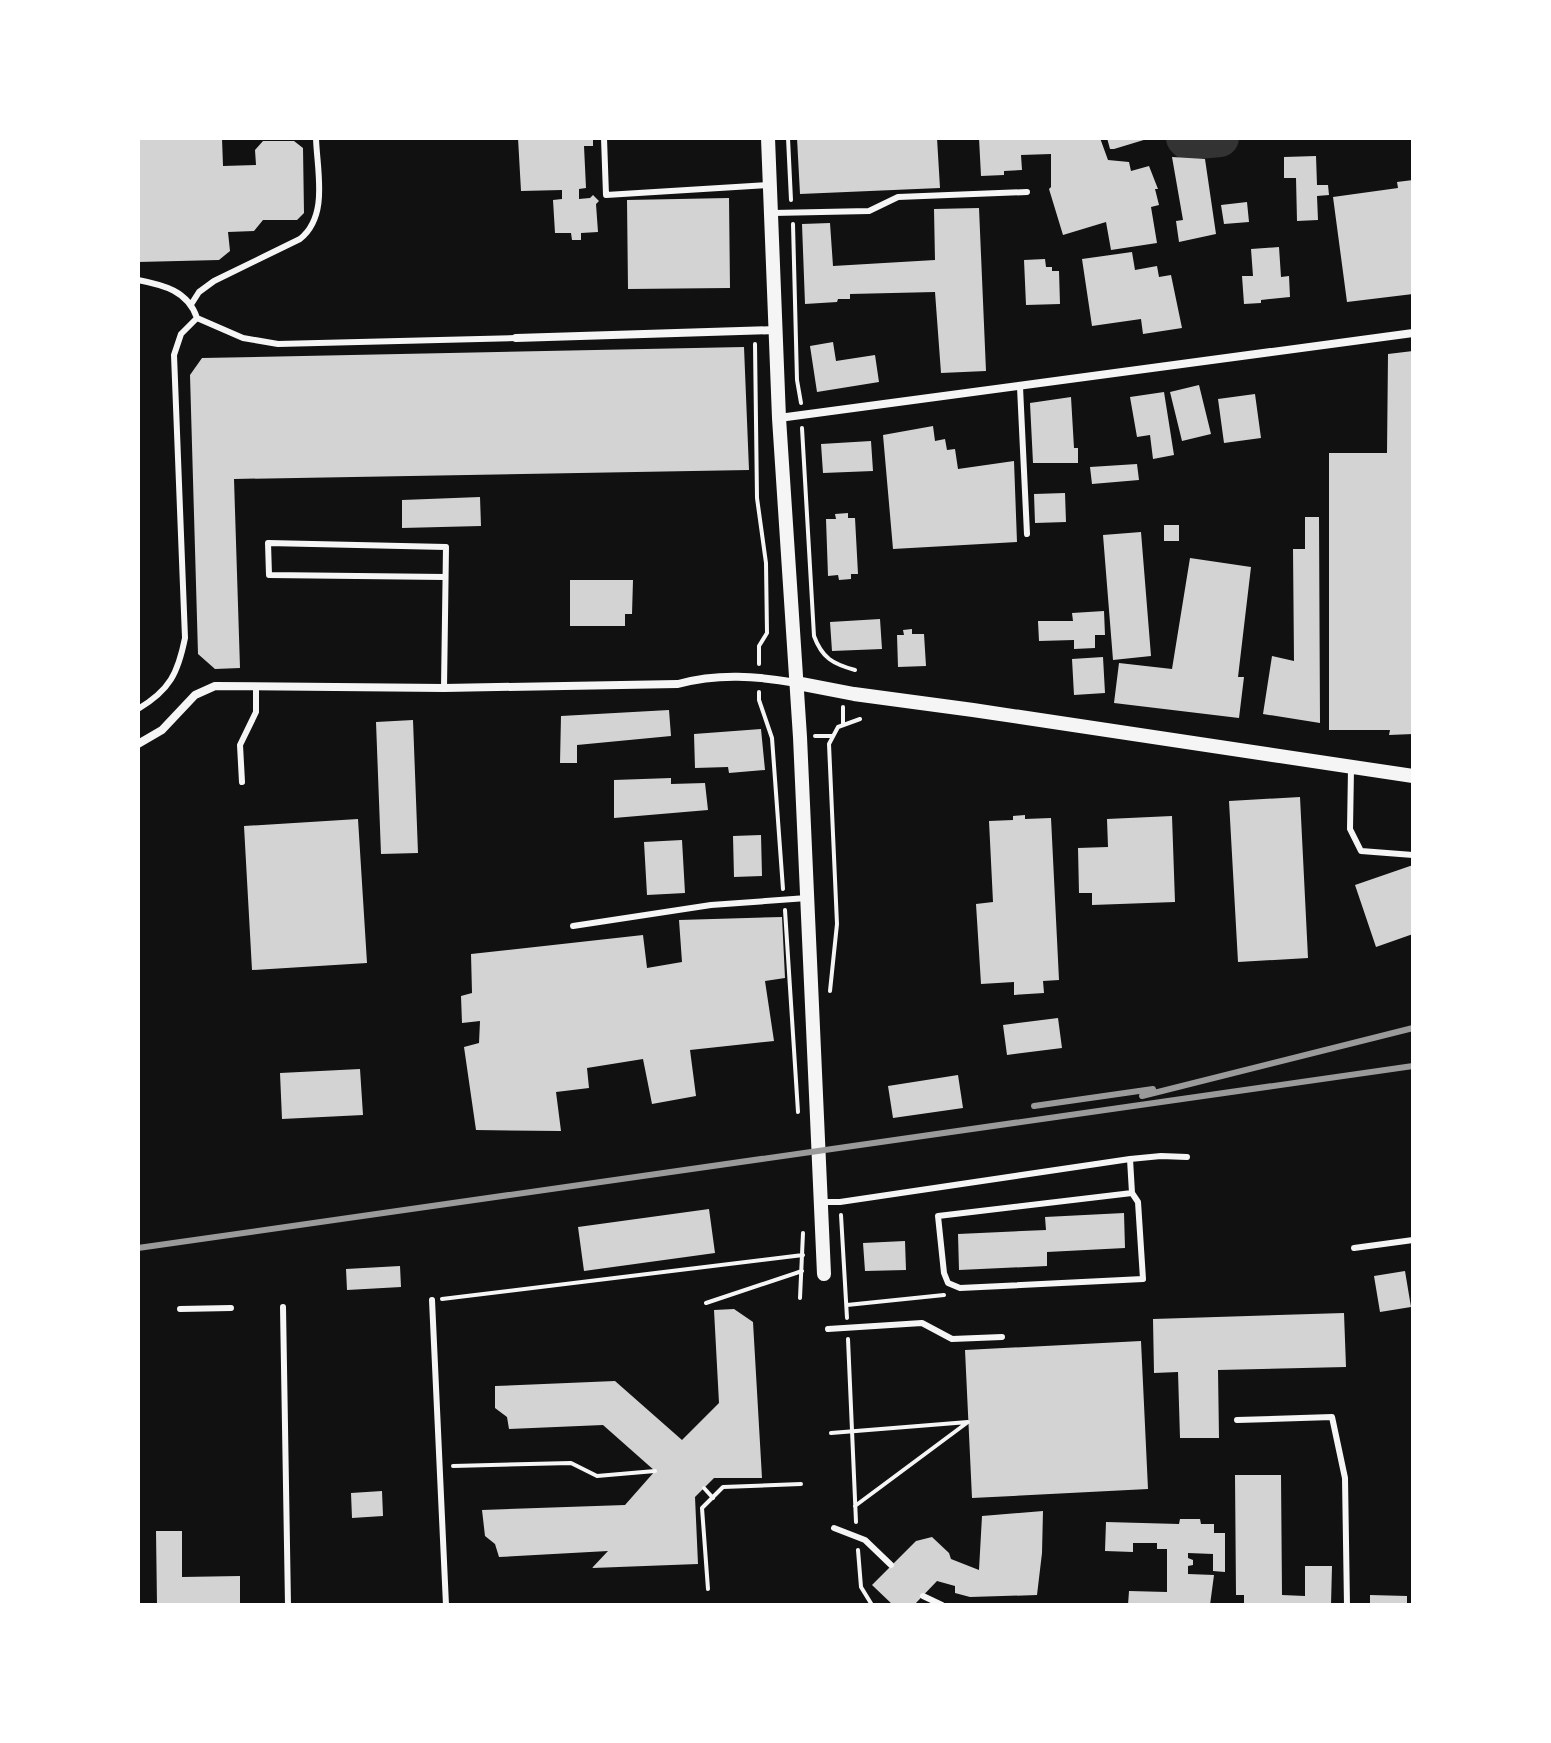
<svg xmlns="http://www.w3.org/2000/svg" width="1551" height="1743" viewBox="0 0 1551 1743" font-family="'Varela Round',sans-serif">
	<style>
		.lines { fill: none; stroke-linecap: round; stroke-linejoin: round }
		.river { stroke: #333; stroke-width: 38 }
		.building { fill: #d3d3d3 }
		.path { stroke: #f5f5f5; stroke-width: 4 }
		.service { stroke: #f5f5f5; stroke-width: 6 }
		.minor { stroke: #f5f5f5; stroke-width: 8 }
		.tertiary { stroke: #f5f5f5; stroke-width: 14 }
		.rail { stroke: #9a9a9a; stroke-width: 6 }
	</style>
	<rect width="100%" height="100%" fill="#111"/>
	<g class="lines">
		<path class="river" d="M1185,138L1188,141L1220,138"/>
	</g>
	<path class="building" d="M138,138H222L223,166L256,165L255,150L263,141H294L303,148L304,213L297,220H263L254,231L228,232L230,251L219,260L138,262Z
		M518,138H593V146H584L586,188L579,189V199L590,198L593,195L599,201L596,204L598,232L581,233V240H572L571,233H555L553,200L562,199V190L521,191Z
		M797,138H937L940,188L800,194Z
		M979,138H1100L1108,160L1129,162L1131,171L1149,166L1158,189H1155L1159,205L1151,207L1157,243L1111,250L1106,222L1063,235L1049,189L1051,187V154L1021,155L1022,170L1004,171V175L981,176Z
		M1107,138H1147V139L1114,149H1110Z
		M1316,156L1317,185H1328L1329,195L1317,196L1318,220L1297,221L1296,178H1284V157Z
		M1172,157L1205,159L1216,234L1179,242L1176,221L1183,220Z
		M1413,180V294L1347,302L1333,197L1398,188L1397,182Z
		M729,198L730,288L628,289L627,200Z
		M1247,202L1249,222L1224,224L1221,205Z
		M979,208L986,371L941,373L935,292L850,294V299H838L837,302L805,304L802,224L830,223L833,266L935,260L934,209Z
		M1279,247L1281,277L1289,276L1290,297L1261,300V303L1244,304L1242,276H1253L1251,249Z
		M1132,252L1135,270L1157,266L1159,277L1171,275L1182,328L1143,334L1141,319L1092,326L1082,259Z
		M1045,259L1046,267H1052V271H1059L1060,304L1026,305L1024,260Z
		M833,342L836,361L875,355L879,382L817,392L810,346Z
		M744,347L749,470L234,479L240,668L215,669L198,654L190,375L202,358Z
		M1413,351V734L1389,735L1390,730H1329V453H1387L1388,354Z
		M1199,385L1211,434L1182,441L1170,392Z
		M1164,392L1174,455L1153,459L1150,435L1137,437L1130,397Z
		M1255,394L1261,438L1224,443L1218,399Z
		M1071,397L1074,448H1078V463H1033L1030,403Z
		M933,426L935,441L945,439L947,450L955,449L958,469L1014,461L1017,542L893,549L883,435Z
		M871,441L873,471L823,473L821,444Z
		M1137,464L1139,480L1092,484L1090,467Z
		M1065,493L1066,522L1035,523L1034,494Z
		M480,497L481,526L402,528V500Z
		M848,513V518H855L858,574H851V579L839,580L838,575L828,576L826,519H836L835,514Z
		M1305,517H1319L1320,723L1263,714L1272,656L1294,661L1293,549H1305Z
		M1164,525H1179V541H1164Z
		M1141,532L1151,656L1113,660L1103,535Z
		M1190,558L1251,567L1238,677H1244L1239,718L1114,703L1119,663L1172,669Z
		M570,580H633L632,614H625V626H570Z
		M1104,611L1105,635H1095V648L1074,649V640L1039,641L1038,621H1073L1072,613Z
		M880,619L882,649L832,651L830,622Z
		M912,629V634H924L926,666L898,667L897,635H904L903,630Z
		M1103,657L1105,693L1074,695L1072,659Z
		M669,710L671,736L577,745V763H560L561,716Z
		M413,720L418,853L381,854L376,722Z
		M761,729L765,770L729,773L728,767L695,768L694,734Z
		M671,778V784L705,783L708,810L614,818V780Z
		M1300,797L1308,958L1238,962L1229,801Z
		M1025,815V819L1051,818L1059,980L1043,981L1044,993L1014,995V982L981,984L976,904L993,902L989,821L1013,820V816Z
		M1172,816L1175,902L1092,905V893H1079L1078,848L1108,847L1107,819Z
		M358,819L367,963L252,970L244,826Z
		M761,835L762,876L734,877L733,836Z
		M682,840L685,893L647,895L644,842Z
		M1413,865V934L1376,947L1355,885Z
		M782,917L785,978L765,981L774,1041L690,1050L696,1096L652,1104L643,1059L587,1068L589,1088L556,1092L561,1131L476,1130L464,1047L479,1043L480,1021L462,1023L461,996L472,993L471,954L643,935L647,968L682,962L679,920Z
		M1058,1018L1062,1048L1007,1055L1003,1025Z
		M360,1069L363,1115L282,1119L280,1073Z
		M958,1075L963,1108L893,1118L888,1086Z
		M709,1209L715,1253L584,1271L578,1227Z
		M1124,1213L1125,1248L1047,1252V1266L959,1270L958,1234L1046,1230L1045,1217Z
		M905,1241L906,1270L865,1271L863,1243Z
		M400,1266L401,1287L347,1290L346,1269Z
		M1405,1271L1411,1307L1380,1312L1374,1276Z
		M734,1309L753,1322L762,1478H714L695,1497L698,1564L592,1568L608,1551L499,1557L495,1544L485,1536L482,1510L625,1505L655,1471L603,1425L509,1429L507,1417L495,1408V1386L615,1381L682,1440L719,1403L714,1310Z
		M1344,1313L1346,1367L1218,1370L1219,1438H1180L1178,1372L1154,1373L1153,1319Z
		M1141,1341L1148,1489L972,1498L965,1350Z
		M1235,1475H1281L1282,1595L1305,1596V1566H1332L1331,1605H1244V1595H1236Z
		M382,1491L383,1516L352,1518L351,1493Z
		M1043,1511L1042,1553L1037,1595L970,1597L955,1593V1586L937,1581L914,1605H893L872,1585L916,1541L932,1537L949,1553L951,1559L979,1570L982,1516Z
		M1180,1519H1200L1201,1524H1214V1533H1225V1572L1213,1571V1554L1188,1553V1558L1193,1560V1565L1188,1566V1574L1214,1575L1210,1605H1128L1129,1591L1167,1592V1549H1157V1543H1133V1552L1105,1551L1106,1522L1179,1524Z
		M156,1531H182V1577L240,1576V1605H157Z
		M1370,1595L1407,1596V1605H1370Z"/>
	<g class="lines">
		<path class="path" d="M788,138L791,200
			M793,224L797,380L801,403
			M755,344L757,498L766,563L767,633L759,646V664
			M802,428L814,636C822,658 833,664 855,670
			M759,692V700L772,738L783,889
			M843,707V724
			M815,736H832
			M785,910L798,1112
			M830,991L837,924L829,744L838,727L860,719
			M841,1215L847,1318
			M800,1298L803,1233
			M442,1299L803,1255
			M706,1303L802,1271
			M847,1305L944,1295
			M848,1339L856,1522
			M831,1433L968,1422L855,1506
			M453,1466L571,1463L597,1476L655,1471
			M704,1488L713,1498
			M858,1550L861,1587L872,1605
			M708,1589L702,1508L723,1487L801,1484"/>
		<path class="service" d="M604,138L606,195L769,185
			M773,213L869,211L898,197L1027,192
			M138,280C164,285 188,291 197,318L243,338L278,344L516,338
			M192,303L199,292L214,281L300,239C329,216 317,171 316,138
			M1020,387L1027,534
			M444,688L446,547L268,543L269,575L445,577
			M138,709C170,690 178,673 185,638L174,355L181,334L197,318
			M1351,769L1350,829L1361,851L1413,855
			M242,782L240,745L256,712V686
			M573,926L711,905L807,898
			M1130,1159L1132,1193L1138,1202L1143,1279L960,1288L948,1283L944,1273L938,1216L1132,1193
			M823,1202H840L1130,1159L1161,1156L1187,1157
			M1354,1248L1413,1240
			M432,1300L446,1605
			M283,1307L288,1605
			M180,1309L231,1308
			M828,1329L922,1323L952,1339L1002,1337
			M1237,1420L1332,1417L1345,1478L1347,1605
			M834,1528L865,1540L891,1565
			M923,1596L942,1605"/>
		<path class="minor" d="M516,338L776,330
			M779,418L1413,333
			M138,744L162,730L195,695L215,686L444,688L678,684C718,673 757,676 797,683"/>
		<path class="tertiary" d="M768,138L779,418L800,737L824,1274
			M797,683L854,694L973,710L1413,776"/>
		<path class="rail" d="M1142,1096L1413,1028
			M1034,1106L1153,1089
			M138,1248L1413,1066"/>
	</g>
	<rect width="1551" height="1743" fill="none" stroke="#ffffff" stroke-width="280"/>
</svg>
